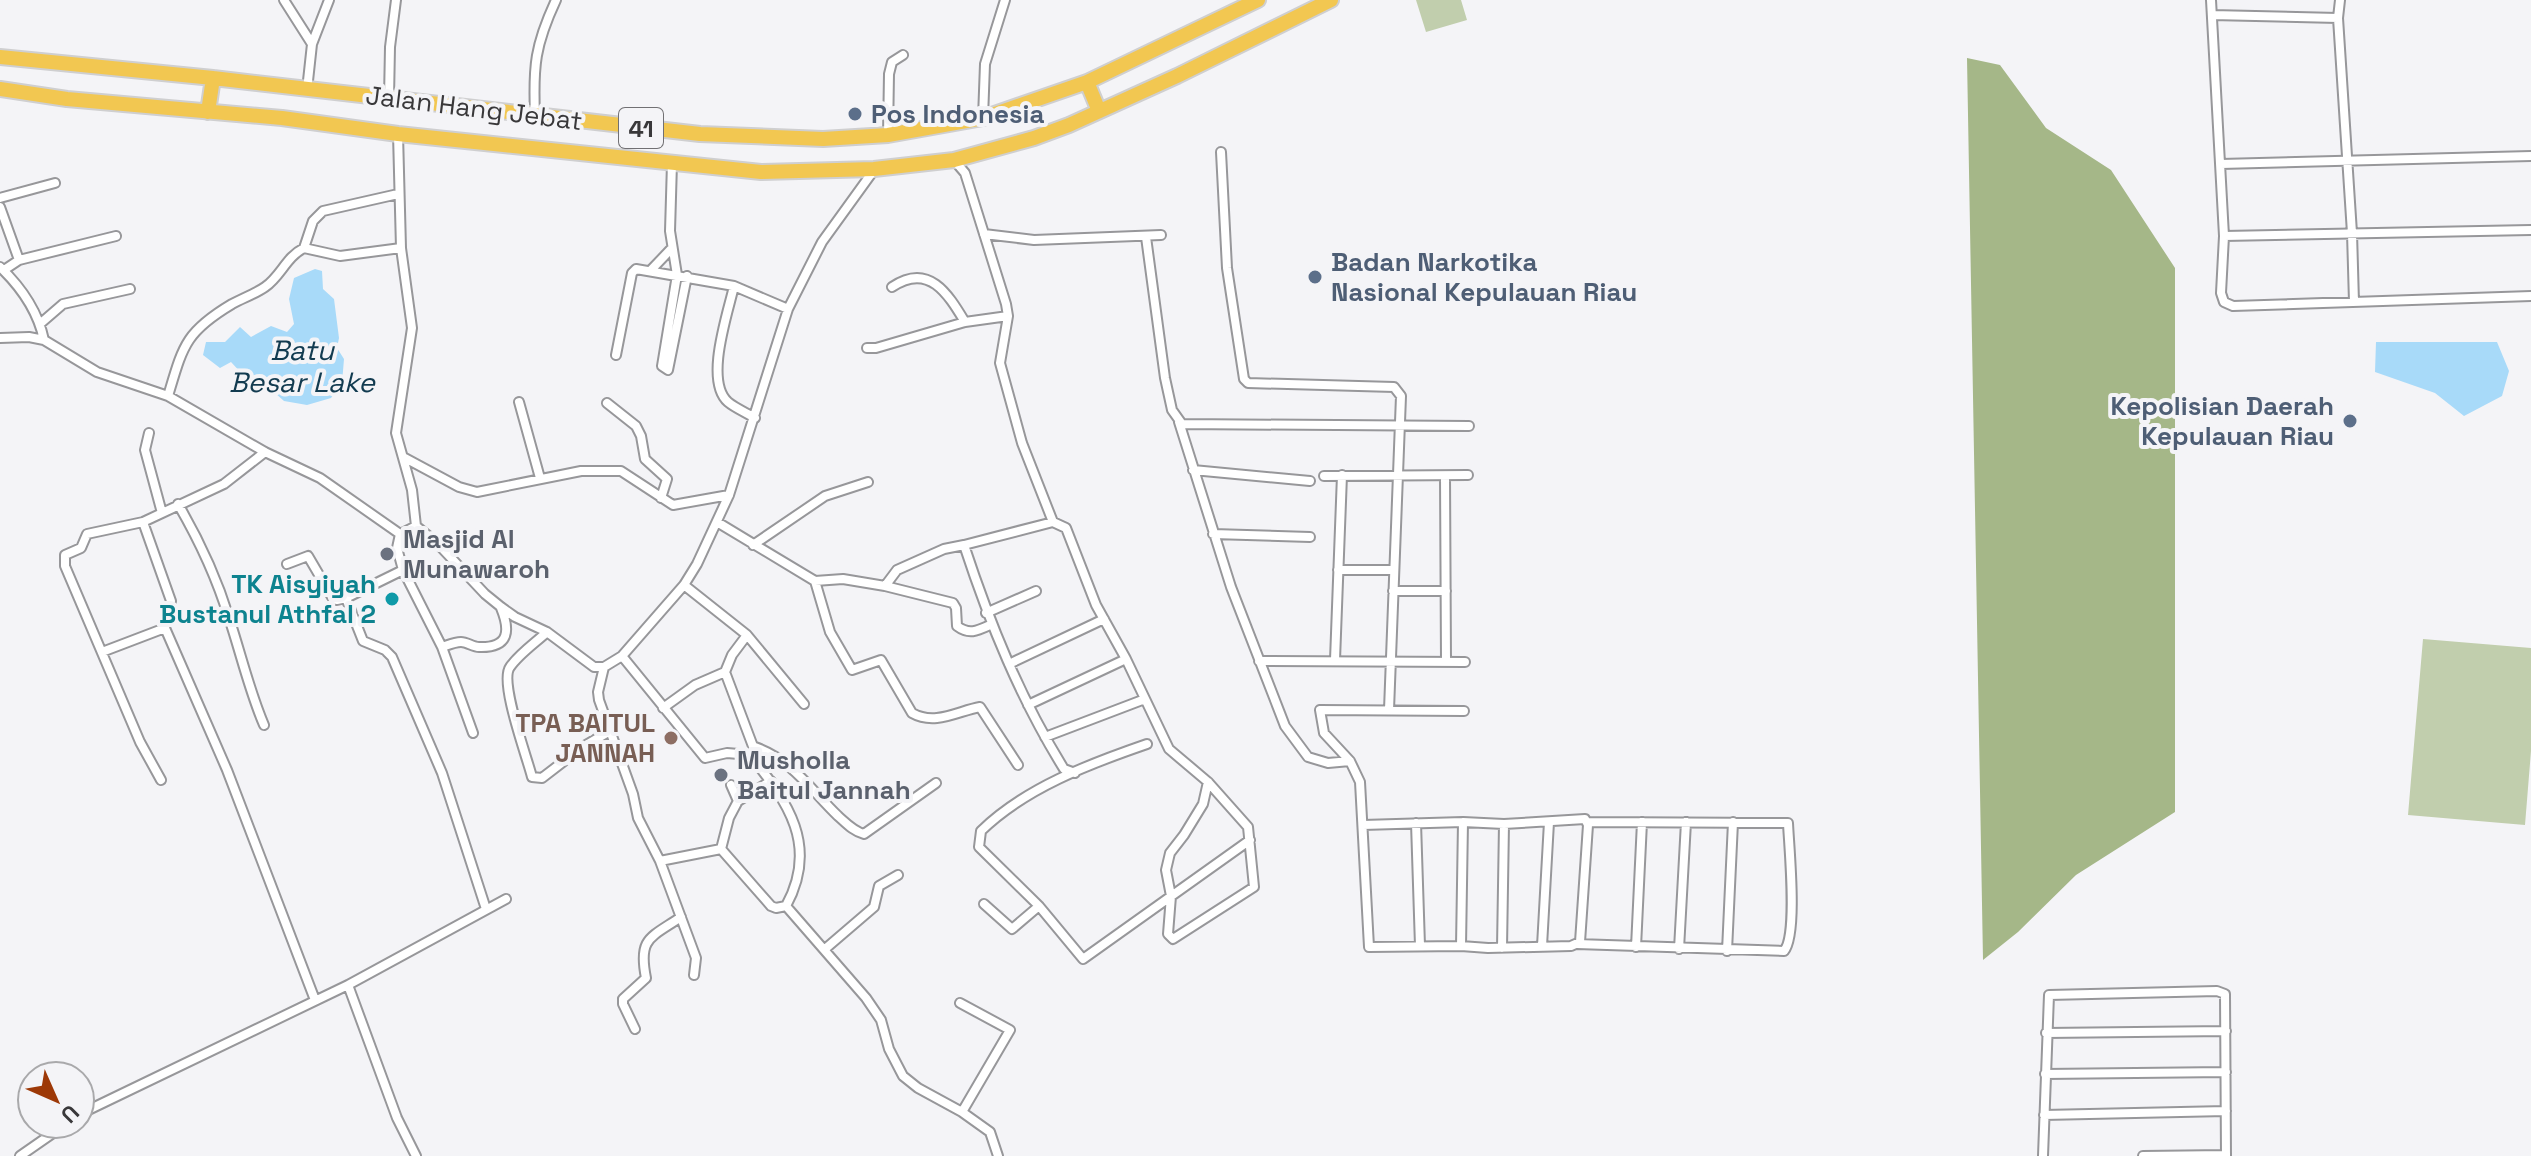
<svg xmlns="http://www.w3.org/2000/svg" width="2531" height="1156" viewBox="0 0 2531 1156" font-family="'Space Grotesk',sans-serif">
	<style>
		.green { fill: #c1cead }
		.forest { fill: #a5b788 }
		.water { fill: #a8daf9 }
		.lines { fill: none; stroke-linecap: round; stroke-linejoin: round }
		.street-casing { stroke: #97979a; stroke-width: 12 }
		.highway-casing { stroke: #cfcfd0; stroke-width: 18 }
		.street { stroke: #fff; stroke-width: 8 }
		.highway { stroke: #f2c751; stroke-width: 14 }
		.service-dot { fill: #5c6f8a; stroke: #f4f4f7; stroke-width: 3 }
		.worship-dot { fill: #6b7280; stroke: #f4f4f7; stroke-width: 3 }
		.culture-dot { fill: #0f9aa8; stroke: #f4f4f7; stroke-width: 3 }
		.education-dot { fill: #8d6e63; stroke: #f4f4f7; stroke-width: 3 }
		.labels { text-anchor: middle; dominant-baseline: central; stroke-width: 8; stroke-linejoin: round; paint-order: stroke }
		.shield { fill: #f4f4f7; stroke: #717073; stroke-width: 2 }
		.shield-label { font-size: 24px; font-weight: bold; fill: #39383a }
		.street-label { font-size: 26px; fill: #39383a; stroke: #f4f4f7 }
		.service-label { font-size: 26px; font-weight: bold; fill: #4e5e75; stroke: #f4f4f7; text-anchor: start }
		.worship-label { font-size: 26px; font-weight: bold; fill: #5b616d; stroke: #f4f4f7; text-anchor: start }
		.culture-label { font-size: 26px; font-weight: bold; fill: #0d838f; stroke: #f4f4f7; text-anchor: end }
		.education-label { font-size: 26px; font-weight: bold; fill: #785e54; stroke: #f4f4f7; text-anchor: end }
		.water-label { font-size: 28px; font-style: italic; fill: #123b50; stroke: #f4f4f7 }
	</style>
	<rect width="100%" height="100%" fill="#f4f4f7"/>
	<path class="green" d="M1416,0H1461L1467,20L1426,32Z
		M2423,639L2531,648V751L2525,825L2408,815Z"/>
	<path class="forest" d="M1967,58L2000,65L2046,128L2111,170L2175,268V812L2076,875L2018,932L1983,960Z"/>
	<path class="water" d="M315,269L322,271L323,289L334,299L339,338L337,348L344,359L342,383L331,398L307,405L284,401L275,393L259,390L241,377L243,375L231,362L220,368L203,355L206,342H225L240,327L251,337L271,326L287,332L294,324L289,299L294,278Z
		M2376,342H2497L2509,371L2502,396L2464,416L2435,393L2375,372Z"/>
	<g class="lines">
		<g class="street-casing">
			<path id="street" d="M284,0L312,44
				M2211,0L2224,236L2221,293L2224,302L2233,306L2531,296
				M2340,0L2338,18L2352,233L2354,302
				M2212,15L2338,18
				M307,90L312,44L329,0
				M389,98L390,47L396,0
				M535,115C533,66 535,45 556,0
				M983,118L985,64L1005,0
				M888,135L889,74L892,62L903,55
				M1221,152L1227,268L1244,379L1248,383L1394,387L1401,396L1389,710
				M954,160L965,173L1006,304L1008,316L1000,363L1022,443L1053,522
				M672,163L670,231L677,275L662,366L668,370L687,276
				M2221,164L2531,156
				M874,170L822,242L788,309L729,495L697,564L684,585L622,656L705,758L727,753L750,755C788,802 819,846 786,906L866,998L881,1020L889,1049L903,1076L918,1088L962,1112L990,1132L998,1156
				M0,198L55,183
				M0,207L19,260
				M984,234L1034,240L1161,235
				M2224,236L2531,230
				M1146,237L1165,378L1172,410L1182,424L1469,426
				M304,248L313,221L323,211L398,194
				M0,267C21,287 38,312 44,340L97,372L168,396L265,452L320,478L400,534L416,526L412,490L396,433L412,328L401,248L398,134
				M4,270L19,260L116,236
				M651,270L672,248
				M734,286C728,313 704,381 728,402C735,408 747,413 755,418
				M892,287C929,262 948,294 965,322
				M41,323L63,304L130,289
				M0,338L29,337L44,340
				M867,348H876L965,322L1008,316
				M616,355L632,273L636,269L734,286L788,309
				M168,396C183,346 185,332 232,304C243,298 255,294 265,287C281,276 286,257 304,248L340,256L401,248
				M519,402L540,478
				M607,403L636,426L641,436L645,459L667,479L661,498
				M1179,422L1231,587L1285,726L1308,757L1328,763L1350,761
				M149,433L145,450L162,513
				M405,458L459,487L477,492L581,471H621L673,505L729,495
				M1193,470L1310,481
				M1324,476L1468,475
				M1445,476L1446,661
				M178,504C199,540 217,579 229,618C241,654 249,690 264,725
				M143,522L171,601L165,628L227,770L315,1000
				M717,522L815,581L843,579L885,586L897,570L944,549L964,545
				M416,526L438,544L485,594L501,607L515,617L547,632L594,667H604L622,656
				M400,534L397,548L403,570L346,598L363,641L385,650L392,657L442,773L486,909
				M1213,534L1310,537
				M753,545L825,496L868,482
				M287,564L308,556L332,597L337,600L346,598
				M403,570L442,647L473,733
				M1338,570H1394
				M815,581L830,632L852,670L881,660L912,713C935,726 958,711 980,707L1018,765
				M885,586L953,603L956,608L957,626C969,635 977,631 990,625
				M1393,591H1446
				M986,613L1036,591
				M547,632C535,643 519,654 510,667C499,682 527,757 532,777L542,778L581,748L610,731
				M747,635L804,704
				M442,647C448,645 455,642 461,642C467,642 473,647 479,647C510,648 510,630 501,608
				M102,652L165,628
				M1335,660L1342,475
				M1259,661L1465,662
				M1009,664L1104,619
				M604,667L598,692L599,700L633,794L638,818L660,861L696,958L694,975
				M725,672L754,749
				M1028,705L1126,659
				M663,708L695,685L725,672L732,655L747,635L684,585
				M1045,737L1145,699
				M1147,744C1089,764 1025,788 981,831L979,847L1039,906L1083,959L1250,840
				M755,747C792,760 811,790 838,816C846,823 853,831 864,834L936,783
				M1075,773L1064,769C1020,698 990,624 964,545L1053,522L1066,528L1096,605L1126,659L1169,749L1208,782L1248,827L1254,887L1173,939L1168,934L1171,896L1166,870L1170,853L1184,835L1203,804L1208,782
				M161,780L140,742L65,566V555L81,548L87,534L143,522L224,484L265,452
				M731,785L738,801L771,781
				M1416,823L1420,946
				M1363,825L1463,822L1461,946L1488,948L1571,946L1580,942L1588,825L1585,819L1504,824L1463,822
				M721,849L771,906L776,908L786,906
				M660,861L721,849L729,818L738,801
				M984,904L1012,929L1039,906
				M1577,944L1784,951C1798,935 1789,847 1788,823L1587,822
				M1461,946L1369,947L1360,782L1350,761L1324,733L1320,710L1464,711
				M1542,946L1549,822
				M1636,947L1642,822
				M1502,948L1504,824
				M825,949L874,907L879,886L898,875
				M1679,949L1686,822
				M1727,951L1733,822
				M348,985L397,1118L416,1156
				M960,1003L1010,1030L962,1112
				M635,1029L623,1004V999L646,978C638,938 650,938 681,917
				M2046,1033L2226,1031
				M2045,1074L2226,1072
				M80,1114L348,985L506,899
				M2044,1115L2226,1111
				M20,1156L66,1124
				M2043,1156L2049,995L2217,991L2225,994L2226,1156
				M2143,1156L2226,1155"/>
		</g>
		<g class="highway-casing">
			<path id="highway" d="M0,57L213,78L700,134L823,139L888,135L983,118L1087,82L1258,0
				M1087,82L1099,111
				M0,89L67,99L282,118L398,134L761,172L874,169L954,160L1034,138L1069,125L1177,76L1331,0
				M208,112L213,78"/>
		</g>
		<use href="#street" class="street"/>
		<use href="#highway" class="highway"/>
	</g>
	<g class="service-dot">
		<circle cx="855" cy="114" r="8"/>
		<circle cx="1315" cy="277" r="8"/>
		<circle cx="2350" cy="421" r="8"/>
	</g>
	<g class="worship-dot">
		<circle cx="387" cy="554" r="8"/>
		<circle cx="721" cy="775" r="8"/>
	</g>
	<circle class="culture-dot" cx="392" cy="599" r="8"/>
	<circle class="education-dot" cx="671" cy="738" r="8"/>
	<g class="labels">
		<rect class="shield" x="619" y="108" width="44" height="40" rx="6"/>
		<g class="shield-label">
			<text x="641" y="128">41</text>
		</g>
		<g class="street-label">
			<text transform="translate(474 108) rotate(7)">Jalan Hang Jebat</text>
		</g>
		<g class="service-label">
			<text x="871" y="114">Pos Indonesia</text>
			<text x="1331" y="262">Badan Narkotika<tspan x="1331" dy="30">Nasional Kepulauan Riau</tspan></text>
			<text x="2334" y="406" text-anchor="end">Kepolisian Daerah<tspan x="2334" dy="30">Kepulauan Riau</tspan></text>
		</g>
		<g class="worship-label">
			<text x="403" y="539">Masjid Al<tspan x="403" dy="30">Munawaroh</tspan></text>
			<text x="737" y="760">Musholla<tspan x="737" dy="30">Baitul Jannah</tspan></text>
		</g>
		<g class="culture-label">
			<text x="376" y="584">TK Aisyiyah<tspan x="376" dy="30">Bustanul Athfal 2</tspan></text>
		</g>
		<g class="education-label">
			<text x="655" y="723">TPA BAITUL<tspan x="655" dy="30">JANNAH</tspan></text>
		</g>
		<g class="water-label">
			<text x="302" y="350">Batu<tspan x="302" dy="32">Besar Lake</tspan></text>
		</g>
	</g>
	<g transform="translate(56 1100) rotate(135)"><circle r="38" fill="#f4f4f7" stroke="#a9a9ab" stroke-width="2"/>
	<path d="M0-6L14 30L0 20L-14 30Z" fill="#9d3907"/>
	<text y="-12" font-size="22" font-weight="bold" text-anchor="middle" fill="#39383a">U</text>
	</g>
</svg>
